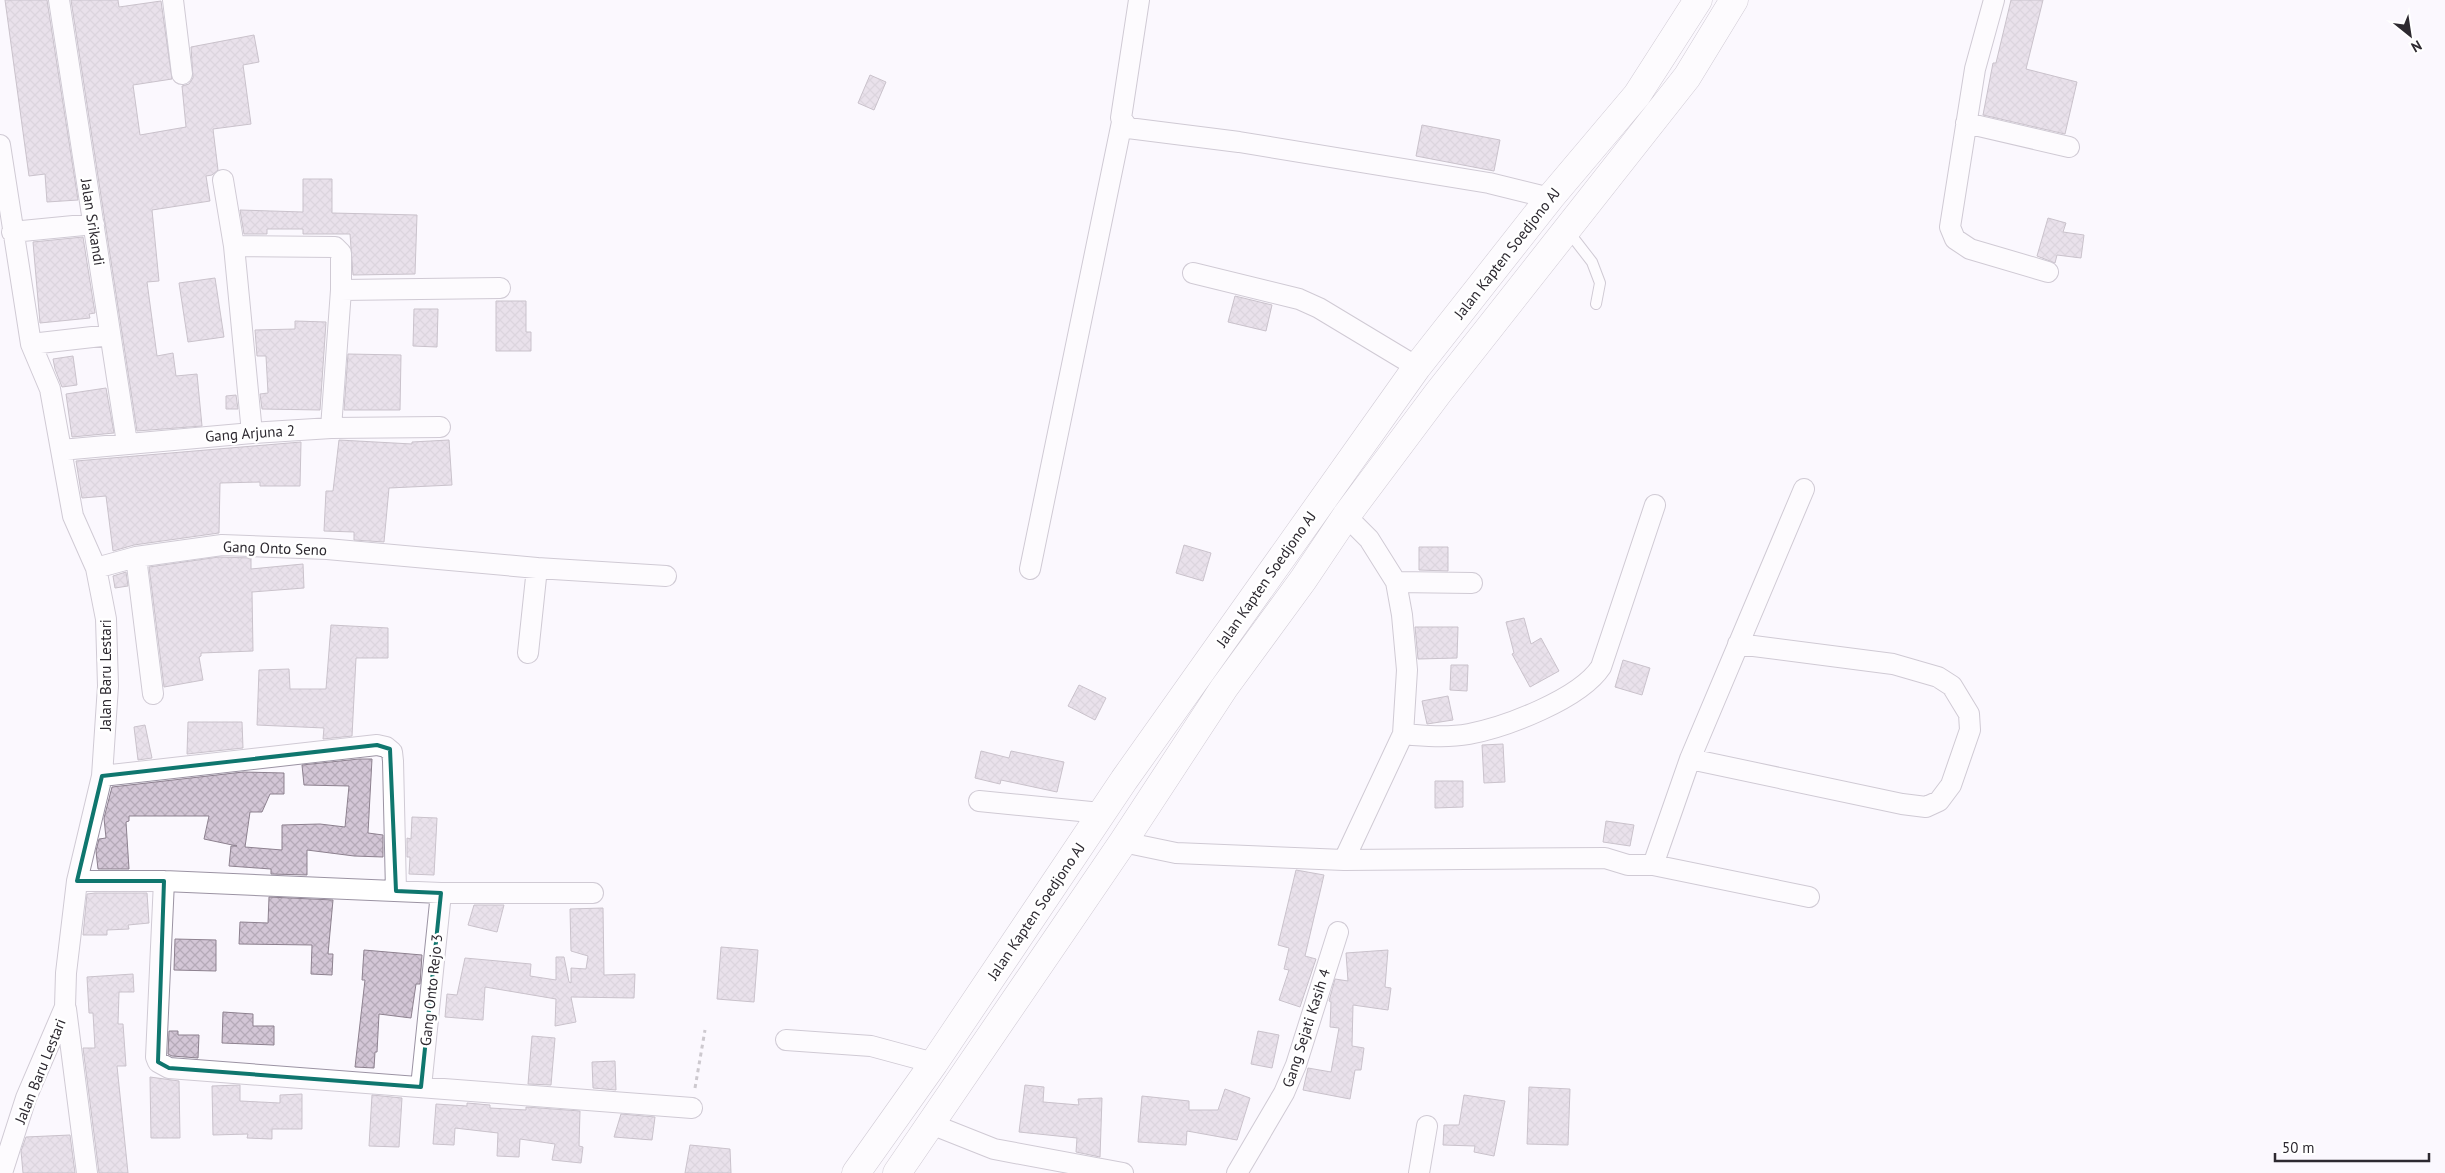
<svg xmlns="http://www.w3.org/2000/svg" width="2445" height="1173" viewBox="0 0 2445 1173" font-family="'PT Sans',sans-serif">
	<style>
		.building { fill: url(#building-cross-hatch); stroke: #8d818f }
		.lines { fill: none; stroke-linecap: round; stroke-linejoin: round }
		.lane-casing { stroke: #9b93a3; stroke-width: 12 }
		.street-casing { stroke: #9b93a3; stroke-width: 22 }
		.secondary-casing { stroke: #9b93a3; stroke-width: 29 }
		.path { stroke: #959198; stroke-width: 3; stroke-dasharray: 4 4; stroke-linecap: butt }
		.lane { stroke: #fff; stroke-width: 10 }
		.street { stroke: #fff; stroke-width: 20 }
		.secondary { stroke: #fff; stroke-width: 28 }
		.marked { fill: none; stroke: #0f766e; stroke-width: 4; stroke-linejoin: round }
		.labels { text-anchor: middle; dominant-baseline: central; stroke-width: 5; stroke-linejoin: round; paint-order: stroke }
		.street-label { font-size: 15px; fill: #2d2930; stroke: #fff }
	</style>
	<defs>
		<pattern id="building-cross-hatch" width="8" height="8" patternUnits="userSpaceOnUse" patternTransform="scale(1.25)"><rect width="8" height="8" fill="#d3c6d6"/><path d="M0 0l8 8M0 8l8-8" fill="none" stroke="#b5aab8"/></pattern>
	</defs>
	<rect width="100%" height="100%" fill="#fbf8fe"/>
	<path class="building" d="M5,0H47L78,200L47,202L45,174L29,176Z
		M71,0H118L119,7L161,1L172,79L133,85L140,135L186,127L182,86L189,84L193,78L191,47L254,35L259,62L243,65L251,124L213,129L218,170L212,175L206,176L210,201L152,210L159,281L147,282L157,356L173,353L176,376L197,374L202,426L137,431Z
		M2011,0H2043L2026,69L2077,82L2065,134L1983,115L1993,63H1996Z
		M870,75L886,82L874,110L858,103Z
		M1422,125L1500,140L1494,171L1416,156Z
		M303,179H332V213L417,215L415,274L353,275L350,234H303V229H267V234H244L240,210L303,212Z
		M2048,218L2066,223L2063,232L2084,235L2081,258L2057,255L2055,263L2037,256Z
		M83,237L95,313L89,314L90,318L40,323L33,242Z
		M215,278L224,337L188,342L179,283Z
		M1235,296L1272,305L1266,331L1228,322Z
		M496,301H526V332H531V351H496Z
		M414,309H438L437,347L413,346Z
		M295,321L326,322L320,410L262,409L260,394L268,393L266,356H257L255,330L295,329Z
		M348,354L401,355L400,410H344Z
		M73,356L77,385L62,387L55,369L53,359Z
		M106,388L114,433L72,437L66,394Z
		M236,395L238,409H226V396Z
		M339,440L412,444V442L449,440L452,485L389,488L384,542L354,540V532L324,531L326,491H333Z
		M301,442L300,486H260V482L220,483L219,533L134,545L113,551L106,496L82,498L76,461Z
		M1184,545L1211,553L1203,581L1176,573Z
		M1419,547H1448V571L1419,570Z
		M219,557L251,558V569L303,564L304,588L252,592L253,651L201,653V656L199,657L203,680L164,687L149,567Z
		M126,572L128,586L115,588L113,576Z
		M1524,618L1531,644L1541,638L1559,671L1530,687L1512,654L1514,653L1506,622Z
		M331,625L388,628V658H356L352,736L323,739L324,728L257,725L259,670L289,669L290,689H326Z
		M1415,627H1458L1457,658L1418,659Z
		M1623,660L1650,668L1642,695L1615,687Z
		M1451,665H1468L1467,691L1450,690Z
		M1079,685L1106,698L1095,720L1068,706Z
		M1448,696L1453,720L1427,724L1422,701Z
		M188,722H242L243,748L187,754Z
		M145,725L152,758L138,760L134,727Z
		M1503,744L1505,782L1484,783L1482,745Z
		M981,751L1009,758L1011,751L1064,762L1057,792L1001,780L1000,784L975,778Z
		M359,759H372L368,833L383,835V857L354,856L307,850V875L271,874V869L229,866L231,846H237L204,839L209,816H129V821L126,822L129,869H98L96,851L99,839L106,838L104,818L112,787L243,772L284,773V794H270L262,812H250L245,847L282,850V825L320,824L345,827L349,786L304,785L302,765Z
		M1435,781H1463V807L1435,808Z
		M412,817L437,818L434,875L409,874L410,857H407V838L411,839Z
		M1606,821L1634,825L1630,846L1603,842Z
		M1296,870L1324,875L1305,956L1316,959L1300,1007L1279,1000L1289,970L1284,969L1289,948L1278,945Z
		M95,893H147L149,923L128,925L129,929L107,930V935H83L87,894Z
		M269,897L333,900L328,954H333L332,975L311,974L312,945L239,944L240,922L268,923Z
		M474,905H504L497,932L468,925Z
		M603,908L604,975L635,974L634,998L571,997L576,1022L555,1026L556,999L485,987L483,1020L445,1017L447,994L457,995L465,958L531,964L530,976L556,980V957H564L569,982L571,983V968L586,969L588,956L571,951L570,909Z
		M175,939L216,940V971L174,970Z
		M721,947L758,950L754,1002L717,999Z
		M364,950L422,955L420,984H416L411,1018L379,1014L377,1052H375L374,1068L355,1067L365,980H362Z
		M1388,950L1385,987L1391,988L1388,1010L1353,1005L1352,1046L1364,1048L1361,1070H1355L1350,1099L1303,1090L1308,1068L1331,1072L1339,1028L1330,1027L1331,1002L1329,1001L1335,979L1348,981L1346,953Z
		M133,974L134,992H119L118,1024H123L126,1066H117L128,1173H99L83,1048H95L93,1013H89L87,977Z
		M223,1012L253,1014V1026H274V1045L222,1043Z
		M169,1031H178V1035H199L198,1058L172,1056L168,1054Z
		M1258,1031L1279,1035L1272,1068L1251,1064Z
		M532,1036L555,1038L551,1085L528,1084Z
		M615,1061L616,1090L593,1088L592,1062Z
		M150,1077L179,1081L180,1138H151Z
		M240,1085V1101L280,1103V1095L302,1094V1129H272V1139L247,1138L248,1134L213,1135L212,1086Z
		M1025,1085L1044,1087L1043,1102L1079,1105L1078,1099L1102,1098L1100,1157L1076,1152L1077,1138L1019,1132Z
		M1529,1087L1570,1089L1568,1145L1527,1144Z
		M1225,1089L1250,1098L1237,1140L1187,1131L1186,1145L1138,1142L1142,1096L1189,1101V1110H1218Z
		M372,1095L402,1098L399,1147L369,1146Z
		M1464,1095L1505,1101L1494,1156L1474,1152L1475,1146L1443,1145L1444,1125H1459Z
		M467,1103L490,1105V1108L526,1110V1107L580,1111L579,1146L583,1147L581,1163L552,1160L555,1144L520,1139L519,1157L497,1156L498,1133L455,1128L454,1145L433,1144L436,1104L467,1106Z
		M621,1114L655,1117L652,1140L614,1137Z
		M70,1135L75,1173H23L21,1151L26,1137Z
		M690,1145L730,1149L731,1173H685Z"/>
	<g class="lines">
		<g class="lane-casing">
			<path id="lane" d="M1568,231L1592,262L1600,283L1596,304"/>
		</g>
		<g class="street-casing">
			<path id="street" d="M59,0L127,443
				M173,0L182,74
				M1139,0L1121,118L1128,128L1239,142L1489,183L1550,198
				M1994,0L1975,69L1950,227L1955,239L1970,249L2048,272
				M1966,123L2069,147
				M0,145L31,344L50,389L73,516L96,568L106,619L108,686L102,776L77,881L66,973L65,1007L26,1098L2,1173
				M223,180L234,246
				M12,232L94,224
				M1193,273L1299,299L1319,308L1417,367
				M31,344L110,335
				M331,428L341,290L500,288
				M252,433L234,246L335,247L341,253V290
				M61,450L252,433L331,428L440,427
				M136,557L153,694
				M96,568L136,557L222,545L327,549L537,568L666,576
				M1030,569L1122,122
				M1396,582L1472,583
				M528,653L537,568
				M1403,734C1424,736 1447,738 1469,734C1506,727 1580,699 1601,667L1655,505
				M1690,759L1902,804L1926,807L1939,801L1951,785L1970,730L1969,714L1952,686L1938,677L1893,664L1738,644
				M102,776L377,745L386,747L392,752L393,761L396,891
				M979,801L1101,813
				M1123,842L1176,853L1344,860L1605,858L1628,865H1653L1809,897
				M1344,860L1403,734L1407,670L1402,615L1396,582L1369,539L1346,516
				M1653,865L1690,759L1804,489
				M77,881H164L441,893H593
				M164,881L156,1057L158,1062L169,1068L692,1108
				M66,1009L87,1173
				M786,1040L871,1046L934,1063
				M421,1087L441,893
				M931,1124L994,1149L1123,1173
				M1237,1173L1284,1093L1296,1065L1338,932
				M1419,1173L1427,1126"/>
		</g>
		<g class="secondary-casing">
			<path id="secondary" d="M856,1173L934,1063L1124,780L1417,367L1550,198L1637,95L1698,0
				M897,1173L1123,842L1224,688L1303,580L1346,516L1438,393L1687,77L1734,0"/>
		</g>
		<path class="path" d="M695,1088L705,1030"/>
		<use href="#lane" class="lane"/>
		<use href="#street" class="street"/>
		<use href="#secondary" class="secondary"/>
	</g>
	<path d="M0 0H2445V1173H0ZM377,745L390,749L396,891L441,893L421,1087L169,1068L158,1062L164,881H77L102,776Z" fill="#fbf8fe" fill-opacity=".55" fill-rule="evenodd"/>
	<path class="marked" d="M377,745L390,749L396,891L441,893L421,1087L169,1068L158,1062L164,881H77L102,776Z"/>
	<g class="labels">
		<g class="street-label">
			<text transform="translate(93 222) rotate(81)">Jalan Srikandi</text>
			<text transform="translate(1507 253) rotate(-52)">Jalan Kapten Soedjono AJ</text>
			<text transform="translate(250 433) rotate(-4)">Gang Arjuna 2</text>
			<text transform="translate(275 548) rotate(2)">Gang Onto Seno</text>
			<text transform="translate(1266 579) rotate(-55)">Jalan Kapten Soedjono AJ</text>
			<text transform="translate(105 675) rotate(-90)">Jalan Baru Lestari</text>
			<text transform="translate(1036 911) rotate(-56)">Jalan Kapten Soedjono AJ</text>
			<text transform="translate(431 990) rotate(-84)">Gang Onto Rejo 3</text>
			<text transform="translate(1306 1028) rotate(-72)">Gang Sejati Kasih 4</text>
			<text transform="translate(40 1071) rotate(-68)">Jalan Baru Lestari</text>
		</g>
	</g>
	<g transform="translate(2410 35) rotate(150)" stroke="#ffffff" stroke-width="4" paint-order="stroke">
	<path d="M0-4L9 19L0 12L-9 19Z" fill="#2d2930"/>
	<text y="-8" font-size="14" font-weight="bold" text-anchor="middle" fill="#2d2930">N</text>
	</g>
	<path d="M2275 1153v8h154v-8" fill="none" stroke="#2d2930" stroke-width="2.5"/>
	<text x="2282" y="1153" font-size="15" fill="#2d2930" stroke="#ffffff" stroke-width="4" paint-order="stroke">50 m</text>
</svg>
